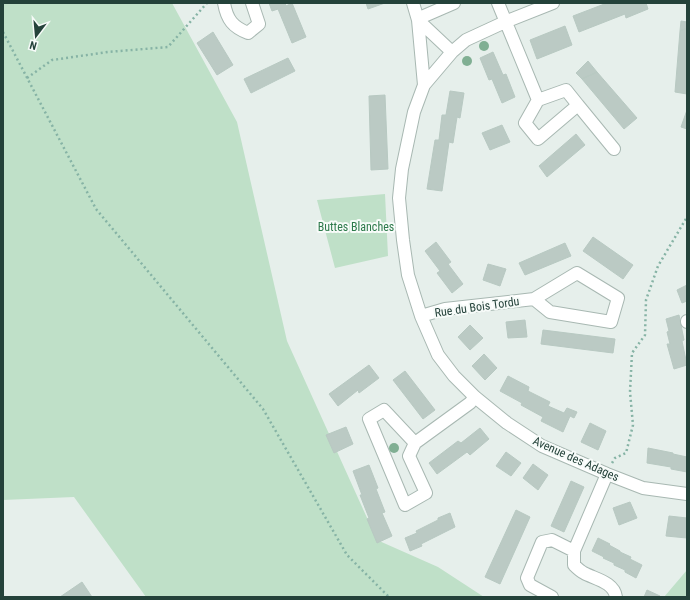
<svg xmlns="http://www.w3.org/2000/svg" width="690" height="600" viewBox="0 0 690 600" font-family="'Roboto Condensed',sans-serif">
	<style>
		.green { fill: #bfe0c8 }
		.building { fill: #bbcac4; stroke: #b8c9c2 }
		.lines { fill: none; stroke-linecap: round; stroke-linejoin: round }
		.minor-casing { stroke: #a8b8b2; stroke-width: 14 }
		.path { stroke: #86b3a5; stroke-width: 2.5; stroke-dasharray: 2 3; stroke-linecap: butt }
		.minor { stroke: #fff; stroke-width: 12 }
		.tree { fill: #80af93 }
		.labels { text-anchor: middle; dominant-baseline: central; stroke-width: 4; stroke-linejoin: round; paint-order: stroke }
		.park-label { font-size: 12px; fill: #2d7a4b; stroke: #f7fbf9 }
		.street-label { font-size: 12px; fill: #24423a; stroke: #f7fbf9 }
	</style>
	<rect width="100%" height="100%" fill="#e6efeb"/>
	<path class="green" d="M3,3H172L237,122L287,341L377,540L438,567L484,597H146L74,497L3,500Z
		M385,194L388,256L335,268L317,200Z
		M687,570V597H664Z"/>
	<path class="building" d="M269,3H285L286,6L292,3L306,37L292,43L278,9L272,11Z
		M366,3H385L368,9Z
		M607,3H646L648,9L626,18L625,14L579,32L573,16Z
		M681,21L687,22V28L680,31Z
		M565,26L572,45L537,59L530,40Z
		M687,28V94L675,92L680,31Z
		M213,32L233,65L217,75L197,43Z
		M493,52L503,75L506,74L515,97L502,103L492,79L489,80L480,58Z
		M288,58L295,71L251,93L244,79Z
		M588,61L597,72L582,79L576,73Z
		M597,72L637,118L624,129L582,79Z
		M450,91L464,93L460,118L457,117L453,143L449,142L442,191L427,189L435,140H439L442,115H446Z
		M385,95L388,169L371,170L369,96Z
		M687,110V129L681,127Z
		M502,125L510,142L490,150L482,133Z
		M576,134L585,145L547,177L539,166Z
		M593,237L633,265L623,279L583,251Z
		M436,242L451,262L448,264L463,284L452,293L437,273L440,271L425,251Z
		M565,243L571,256L525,275L519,263Z
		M488,264L506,269L500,286L483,280Z
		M687,285V301L682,303L677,290Z
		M679,315L684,340L682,341L687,365L674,369L667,344H670L667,332L669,331L666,319Z
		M525,320L527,337L508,338L506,322Z
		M470,325L483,338L470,350L458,337Z
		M543,330L615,339L613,353L541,344Z
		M484,354L497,368L485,380L472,366Z
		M369,365L379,378L359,393L358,390L338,406L329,394Z
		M405,371L435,410L423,419L393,380Z
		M508,376L529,387L528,391L550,402L548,406L564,413L567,408L577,412L574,418L570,416L563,432L541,421L543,417L521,405L522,403L500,391Z
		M590,423L606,431L598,450L581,442Z
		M346,427L353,444L334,453L326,435Z
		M480,428L489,439L470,455L467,452L437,474L429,463L458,441L461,443Z
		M648,448L673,453V454L687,457V472L671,469V467L647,463Z
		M506,452L521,463L511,476L496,466Z
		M533,464L548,475L538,490L523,478Z
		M369,465L378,488L376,489L385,512L382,513L392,536L377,543L367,519L369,518L360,495H362L353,471Z
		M571,481L584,487L564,532L551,526Z
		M630,502L637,518L619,525L613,508Z
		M516,510L530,517L500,584L485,577Z
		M450,513L455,527L421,544L422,546L410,551L405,538L417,533L416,531L438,520V518Z
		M669,516L687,518V538L666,536Z
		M598,538L610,544L609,545L620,551V552L631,557L630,559L642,565L636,578L625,572V570L614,565V563L603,558L604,557L592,551Z
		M82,582L92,597H60Z
		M647,590L660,596V597H644Z"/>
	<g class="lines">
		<g class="minor-casing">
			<path id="minor" d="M224,3C227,20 233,27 248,33L259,24L252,3
				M413,3L418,20L424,85
				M498,3L538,100
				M553,3L505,22L466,40L452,52L424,85L414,112L402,169L399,198L403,240L408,275L421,316L438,355L454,376L475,397L507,423L542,446L607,474L643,488L687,494
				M452,52L418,20L424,16L454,3
				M566,90L578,105L538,139L525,123L538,100Z
				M578,105L614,149
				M421,316L445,309L534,299L577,273L618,298L611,322L550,312L534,299
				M687,321V322
				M415,443L384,410L369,419L405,505L426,493L409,456L415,443L470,403L475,397
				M607,474L574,551V565C577,568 580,571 584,573C595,579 614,582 616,597
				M552,597L530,585L527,578L542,542L552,540L574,551"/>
		</g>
		<path class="path" d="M3,32L96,209L263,409L347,555L389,597
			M27,78L52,60L108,52L168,47L207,3
			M612,463L615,458L626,453L633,425L630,392L632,353L645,335L646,300L658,266L687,217"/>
		<use href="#minor" class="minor"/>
	</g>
	<g class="tree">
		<circle cx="484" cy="46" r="5"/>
		<circle cx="467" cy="61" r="5"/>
		<circle cx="394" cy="448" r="5"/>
	</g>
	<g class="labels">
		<g class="park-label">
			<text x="356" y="227">Buttes Blanches</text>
		</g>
		<g class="street-label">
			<text transform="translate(477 307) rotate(-8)">Rue du Bois Tordu</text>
			<text transform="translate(576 459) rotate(24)">Avenue des Adages</text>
		</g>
	</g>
	<rect width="690" height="600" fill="none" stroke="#24423a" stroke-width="8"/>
	<g transform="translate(36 36) rotate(196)" stroke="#f7fbf9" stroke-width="3" paint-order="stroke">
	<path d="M0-3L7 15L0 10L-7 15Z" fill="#24423a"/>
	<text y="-6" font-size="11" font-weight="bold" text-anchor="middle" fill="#24423a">N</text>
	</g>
</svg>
